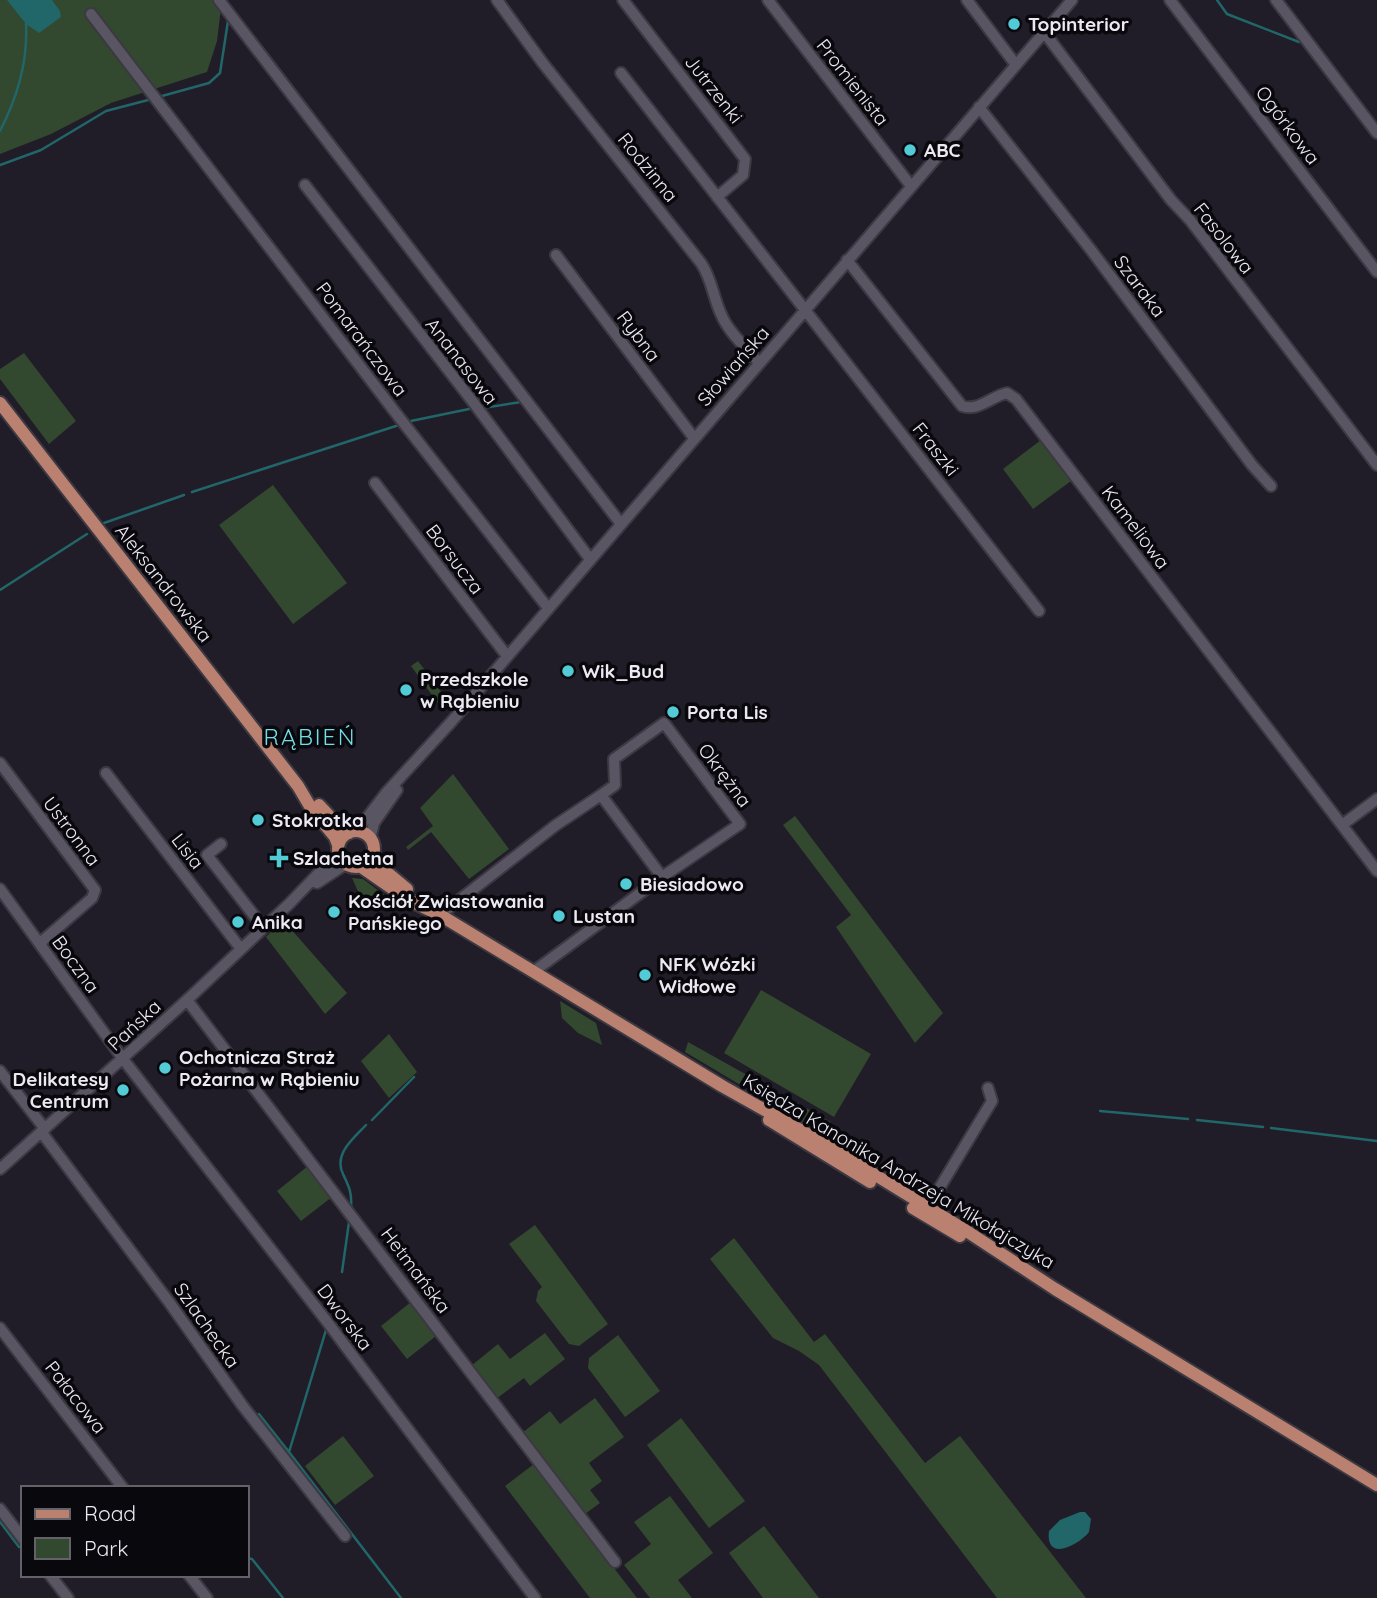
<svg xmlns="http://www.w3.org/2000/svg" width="1377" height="1598" viewBox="0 0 1377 1598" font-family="Quicksand,sans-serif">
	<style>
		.green { fill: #32482f }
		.water { fill: #216669 }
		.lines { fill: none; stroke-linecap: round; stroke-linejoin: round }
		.stream { stroke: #216669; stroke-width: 2.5 }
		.minor-casing { stroke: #3c3942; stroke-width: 14 }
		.major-casing { stroke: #3c3942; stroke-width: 16 }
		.minor { stroke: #595563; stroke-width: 10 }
		.major { stroke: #ba8170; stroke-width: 12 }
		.poi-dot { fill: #52cbd7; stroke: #09080d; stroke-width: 2.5 }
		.labels { text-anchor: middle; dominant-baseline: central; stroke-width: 7; stroke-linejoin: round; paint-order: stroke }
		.poi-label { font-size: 19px; font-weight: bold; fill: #ece9f2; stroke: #09080d; text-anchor: start }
		.street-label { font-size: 19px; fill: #ece9f2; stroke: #09080d }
		.quarter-label { font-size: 23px; letter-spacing: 2px; fill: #72dee8; stroke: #09080d }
	</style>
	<rect width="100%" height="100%" fill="#201d28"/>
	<path class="green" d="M0,0H222L217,41L207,72L111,103L51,134L0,154Z
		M24,353L76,421L49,444L0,379V369Z
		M1041,440L1071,481L1033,509L1003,469Z
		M273,485L347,583L293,624L219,525Z
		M418,661L450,703L442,709L411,666Z
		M453,774L509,849L469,879L431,832L408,850L406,847L433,826L420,808Z
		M795,816L943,1013L915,1043L836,927L851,915L783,825Z
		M352,878L363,879L395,903L394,911L384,904L365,907Z
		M283,920L347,993L325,1014L266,937Z
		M761,990L871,1054L834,1117L724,1053Z
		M560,1001L596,1023L602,1045L578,1033L562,1018Z
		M389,1034L417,1072L389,1098L361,1061Z
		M688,1042L831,1122L826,1136L685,1052Z
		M308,1166L332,1197L301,1221L277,1191Z
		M535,1225L608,1324L579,1346L569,1344L536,1301L538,1291L542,1287L509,1244Z
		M734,1238L814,1342L825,1334L925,1463L960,1436L1086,1598H997L819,1365L799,1351L773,1338L710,1259Z
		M411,1302L436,1336L407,1359L381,1326Z
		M545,1333L565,1359L530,1386L524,1378L496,1399L471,1366L498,1344L510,1359Z
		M618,1335L660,1391L625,1417L588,1368L589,1358Z
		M595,1398L624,1437L589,1463L602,1481L590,1490L600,1503L585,1514L522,1433L550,1411L560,1424Z
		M681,1418L745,1501L709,1528L647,1445Z
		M343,1436L374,1476L335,1505L305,1466Z
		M534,1464L637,1598H590L505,1486Z
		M670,1496L713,1553L678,1580L692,1598H650L624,1565L651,1544L634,1522Z
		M764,1526L819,1598H763L729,1553Z"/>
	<path class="water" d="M7,0H52L60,11L61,17L39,33L26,24Z
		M1080,1512H1085L1091,1519L1089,1532C1079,1545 1045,1563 1049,1531L1060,1520Z"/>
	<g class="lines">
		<path class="stream" d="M1217,0L1227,14L1299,42
			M162,96L209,83L220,73L228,21
			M0,131C17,98 28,61 26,24
			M0,165L41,150L106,111L152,99
			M483,408L521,402
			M411,421L469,409
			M192,492L399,425
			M104,523L184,495
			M0,590L87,534
			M1100,1111L1188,1119
			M372,1120L414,1077
			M1197,1120L1263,1127
			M1271,1128L1377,1141
			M351,1207C352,1192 349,1187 343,1174C333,1154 354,1138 366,1125
			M342,1272L349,1222
			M326,1330L289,1452L401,1598
			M259,1414L289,1452
			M0,1522L19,1547
			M247,1558L252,1559L283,1598"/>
		<g class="minor-casing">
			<path id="minor" d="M219,0L621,524
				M497,0L542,62L701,263C712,279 713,297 721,314C728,332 747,348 759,363
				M623,0L745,159L743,175L717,197
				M768,0L911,186
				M967,0L1016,65
				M1170,0L1377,272
				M1276,0L1377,133
				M91,14L395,412L548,608
				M1044,32L1171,200L1190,220L1377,465
				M621,73L1039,611
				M979,107L1091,250L1252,465L1271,486
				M305,185L473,402L590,559
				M556,255L694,438
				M847,260L962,406C978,412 992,396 1007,393L1016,399L1377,871
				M375,483L507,656
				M0,763L95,890L92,898L40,943
				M106,773L241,949
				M601,795L615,785L614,759L664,723L740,824L662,877
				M1342,825L1377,799
				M356,832L386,793L452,721L1072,0
				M370,839L374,823L397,790
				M221,844L207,855L263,927
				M317,883L346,864
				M0,889L123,1059L325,1319L535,1598
				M440,915L556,825L601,795L662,877L533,972
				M187,1000L615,1562
				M0,1071L45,1129
				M42,1133L169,1302L242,1405L345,1536
				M0,1169L187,1000L290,903L338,853
				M925,1212L992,1101L988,1088
				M0,1328L123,1488
				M0,1509L23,1539
				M50,1575L68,1598
				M189,1575L207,1598"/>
		</g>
		<g class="major-casing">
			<path id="major" d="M0,403L298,786L311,808L335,837L338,845
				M319,805L335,822L349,833
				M338 849a18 18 0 1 1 36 0a18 18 0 1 1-36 0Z
				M372,857L383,869L407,889
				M360,866L409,900L440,915L722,1086L820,1141L965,1230L1055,1289L1377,1485
				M769,1120L870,1182
				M913,1208L960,1236"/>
		</g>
		<use href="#minor" class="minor"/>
		<use href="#major" class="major"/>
	</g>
	<g class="poi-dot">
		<circle cx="1014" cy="24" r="7"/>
		<circle cx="910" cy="150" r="7"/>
		<circle cx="568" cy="671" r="7"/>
		<circle cx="406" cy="690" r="7"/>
		<circle cx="673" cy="712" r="7"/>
		<circle cx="258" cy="820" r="7"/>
		<path d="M275.5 847.5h7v7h7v7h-7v7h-7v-7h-7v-7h7z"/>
		<circle cx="626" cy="884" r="7"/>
		<circle cx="334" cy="912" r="7"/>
		<circle cx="559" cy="916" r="7"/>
		<circle cx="238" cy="922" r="7"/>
		<circle cx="645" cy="975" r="7"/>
		<circle cx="165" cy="1068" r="7"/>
		<circle cx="123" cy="1090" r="7"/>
	</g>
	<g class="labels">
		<g class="poi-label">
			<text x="1028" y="24">Topinterior</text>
			<text x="924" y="150">ABC</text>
			<text x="582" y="671">Wik_Bud</text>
			<text x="420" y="679">Przedszkole<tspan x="420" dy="22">w Rąbieniu</tspan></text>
			<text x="687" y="712">Porta Lis</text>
			<text x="272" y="820">Stokrotka</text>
			<text x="293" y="858">Szlachetna</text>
			<text x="640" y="884">Biesiadowo</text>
			<text x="348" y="901">Kościół Zwiastowania<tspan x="348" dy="22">Pańskiego</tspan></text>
			<text x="573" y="916">Lustan</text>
			<text x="252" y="922">Anika</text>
			<text x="659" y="964">NFK Wózki<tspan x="659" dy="22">Widłowe</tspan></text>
			<text x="179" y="1057">Ochotnicza Straż<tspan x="179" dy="22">Pożarna w Rąbieniu</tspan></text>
			<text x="109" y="1079" text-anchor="end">Delikatesy<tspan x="109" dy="22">Centrum</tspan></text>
		</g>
		<g class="street-label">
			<text transform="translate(853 82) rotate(52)">Promienista</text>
			<text transform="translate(714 89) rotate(52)">Jutrzenki</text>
			<text transform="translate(1288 125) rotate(53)">Ogórkowa</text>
			<text transform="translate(648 167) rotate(51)">Rodzinna</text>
			<text transform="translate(1224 238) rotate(52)">Fasolowa</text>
			<text transform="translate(1140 286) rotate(53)">Szaraka</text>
			<text transform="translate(639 336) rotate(53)">Rybna</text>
			<text transform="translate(362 339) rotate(53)">Pomarańczowa</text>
			<text transform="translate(462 361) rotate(52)">Ananasowa</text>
			<text transform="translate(733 366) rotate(-49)">Słowiańska</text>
			<text transform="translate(936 449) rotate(52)">Fraszki</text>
			<text transform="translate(1136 527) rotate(53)">Kameliowa</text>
			<text transform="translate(455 559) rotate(53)">Borsucza</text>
			<text transform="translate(164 583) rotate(52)">Aleksandrowska</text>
			<text transform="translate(725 775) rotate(53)">Okrężna</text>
			<text transform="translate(72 831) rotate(53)">Ustronna</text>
			<text transform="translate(188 851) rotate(52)">Lisia</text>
			<text transform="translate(76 964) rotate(54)">Boczna</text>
			<text transform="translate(134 1025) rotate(-43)">Pańska</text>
			<text transform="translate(899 1171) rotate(31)">Księdza Kanonika Andrzeja Mikołajczyka</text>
			<text transform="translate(416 1270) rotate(53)">Hetmańska</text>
			<text transform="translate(345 1317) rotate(53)">Dworska</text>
			<text transform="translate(207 1325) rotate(55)">Szlachecka</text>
			<text transform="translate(76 1397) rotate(52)">Pałacowa</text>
		</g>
		<g class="quarter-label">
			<text x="310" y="736">RĄBIEŃ</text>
		</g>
	</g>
	<rect x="21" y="1486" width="228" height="91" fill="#09080d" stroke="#646269" stroke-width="2"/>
	<rect x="35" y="1509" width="35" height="10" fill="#ba8170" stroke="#646269" stroke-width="2"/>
	<text x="84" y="1521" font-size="21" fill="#ece9f2">Road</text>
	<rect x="35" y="1538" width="35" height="21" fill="#32482f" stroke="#646269" stroke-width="2"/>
	<text x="84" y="1556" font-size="21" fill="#ece9f2">Park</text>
</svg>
